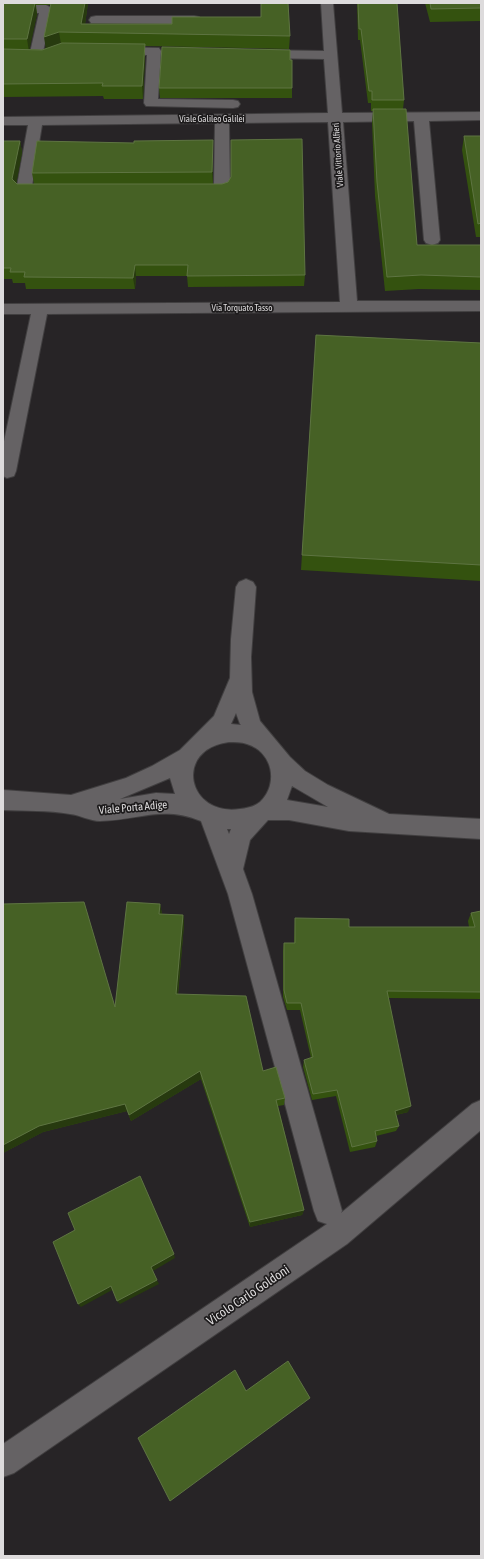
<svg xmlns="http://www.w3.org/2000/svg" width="484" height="1559" viewBox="0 0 484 1559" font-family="'Asap Condensed',sans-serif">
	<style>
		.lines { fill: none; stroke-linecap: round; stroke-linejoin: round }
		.minor-casing { stroke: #413f40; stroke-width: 2 }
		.minor { fill: #656264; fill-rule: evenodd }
		.wall { fill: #34520f; fill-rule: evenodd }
		.shaded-wall { fill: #273a0f }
		.building { fill: #466125; stroke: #5e7442 }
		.labels { text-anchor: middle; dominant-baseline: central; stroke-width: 3.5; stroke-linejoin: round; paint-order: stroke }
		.far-street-label { font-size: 9px; fill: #dddbdc; stroke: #1d1b1c }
		.street-label { font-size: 11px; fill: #dddbdc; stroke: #1d1b1c }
		.near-street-label { font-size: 13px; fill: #dddbdc; stroke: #1d1b1c }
	</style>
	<rect width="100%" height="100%" fill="#272426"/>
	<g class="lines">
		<g class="minor-casing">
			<path id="minor" d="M321,3H333L342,113L481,112V120L429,121L440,240L438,243L432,245L426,243L424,240L414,121L343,122L357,301H481V311L47,314L16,471L14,476L7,478L3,476V446L31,314H3V304L340,302L328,122L229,123L230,189L227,192C217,195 202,195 192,192L189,189L192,186L214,184L215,123L42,125L32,186L52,188L55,191L52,194C42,197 29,197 19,194L16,191L28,125H3V117L328,113L324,59L260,58L255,57L253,54L255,51L260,50L324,51Z
				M3,5H46L53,9L41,60H31L29,57L39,13H3Z
				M96,16H194L199,17L201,20L199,23L194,24L91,23L89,20L91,17Z
				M115,47L159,48L161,51L158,99L233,100L238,101L240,104L238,107L233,108L146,106L144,103L147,55L110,54L108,51L110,48Z
				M246,579L253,582L256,587L251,657L252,692L260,721L290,757L305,771L328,785L389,814L481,819V839L349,831L289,820H268L250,840L243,869L252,894L342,1211L341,1213L472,1104L481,1100V1130L347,1244L14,1473L3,1477V1444L327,1224L318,1221L314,1211L228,894L201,821C162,805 139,820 100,821C90,821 80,815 70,814C48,810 25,811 3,810V790L71,795L126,778L152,766L180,750L214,716L230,678L231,639L236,587L239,582ZM236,713L240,724L241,725L231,724ZM229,742C235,742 241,742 247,744C273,752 279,784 260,802C254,807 247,808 240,809C187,817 173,749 229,742ZM170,778L175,794L156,793L120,799ZM292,786L328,807L287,800ZM227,829H231L229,834Z"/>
		</g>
		<use href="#minor" class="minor"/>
	</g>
	<path class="wall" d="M3,3H88L85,24H172L261,17V3H288L290,36L289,49L145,46V56L143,99H104L103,96L3,97ZM36,5H51L46,48L42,50L29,49L37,14Z
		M357,3H397L404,100L403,109L417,245H481V290L419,289L385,291L375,196L372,123L373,111H371V103H368L360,40H358Z
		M425,3H481V21L430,22Z
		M290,60H292V98H160L159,88Z
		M464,136H481V237H476L462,150Z
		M213,140V184H127L305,275L304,286L188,287L187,276H136L135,289H26L25,283H13L12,279H3V141H20L22,152L16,183L17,184H34L32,173L134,143Z
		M316,335L481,343V581L301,570Z
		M3,904L115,1007L160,904L162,914L183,915L184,924L178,995L263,1071L285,1098L284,1105L278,1106L304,1210L302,1215L250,1227L201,1079L131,1121L127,1111L43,1132L3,1153Z
		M481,911V999L389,998L408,1112L396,1115L399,1126L396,1131L376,1136L377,1141L375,1147L350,1152L336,1096L312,1100L303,1067L304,1060L311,1058L300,1010H287L283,997V951L284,943H294L295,918L349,927H469L468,921L471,913Z"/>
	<path class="shaded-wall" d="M35,3L37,14L29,52L27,39Z
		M85,3H88L84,32L81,24Z
		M59,32L61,44L46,50L44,37Z
		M145,44V56L143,99L142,86Z
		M213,140V184L212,172Z
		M20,141L22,152L15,191L12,179Z
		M135,265L136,276L135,289L133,278Z
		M160,904L162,914H159Z
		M183,915L184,924L177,1003L176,994Z
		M200,1071L201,1079L131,1121L129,1115Z
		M125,1104L127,1111L43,1132L3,1153V1145L39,1126Z
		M411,1106L408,1112L392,1116L395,1111Z
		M304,1210L302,1215L250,1227V1222Z
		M174,1254L175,1258L153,1271L151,1267Z
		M157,1280L159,1284L120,1304L117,1301Z
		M111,1286L114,1289L81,1307L78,1304Z"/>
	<path class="building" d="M3,3H35L27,39H3Z
		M51,3H85L81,24H172V17H261V3H288L290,36L59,32L44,37Z
		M358,3H397L404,100H372V91H369L361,29H359Z
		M430,3H481V8L431,9Z
		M62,43L145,44L142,86H102L103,83L3,84V49L42,50Z
		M162,47L290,50V60H292V88H159Z
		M373,109H406L417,245H481V277L421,275L387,277L377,182Z
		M464,136H481V223L478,224Z
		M302,139L305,275L187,276L188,265H135L133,278L24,277L25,272H10L11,268H3V141H20L12,179L17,184H222L228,182L231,177V140Z
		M213,140L212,172L32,173L37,141L134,143V141Z
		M316,335L481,343V565L302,555Z
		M84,902L115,1007L127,902L160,904L159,914L183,915L176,994L246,996L263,1071L276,1067L285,1098L276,1100L304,1210L250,1222L200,1071L129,1115L125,1104L39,1126L3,1145V904Z
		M481,911V992L387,991L411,1106L395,1111L399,1126L375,1131L377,1141L352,1147L337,1090L313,1094L304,1060L313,1057L301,1003H287L284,990V943H295V918L349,919V927H475L471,913Z
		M140,1176L174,1254L151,1267L157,1280L117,1301L111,1286L78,1304L53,1242L75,1230L68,1213Z
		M288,1361L310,1398L170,1501L138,1438L235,1370L246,1391Z"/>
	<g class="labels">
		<g class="far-street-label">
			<text x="212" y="119">Viale Galileo Galilei</text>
			<text transform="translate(338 155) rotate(-94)">Viale Vittorio Alfieri</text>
			<text x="242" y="308">Via Torquato Tasso</text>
		</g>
		<g class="street-label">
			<text transform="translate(133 807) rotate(-5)">Viale Porta Adige</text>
		</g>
		<g class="near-street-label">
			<text transform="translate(248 1295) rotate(-34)">Vicolo Carlo Goldoni</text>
		</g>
	</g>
	<rect width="484" height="1559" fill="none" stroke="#dddbdc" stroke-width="8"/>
</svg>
